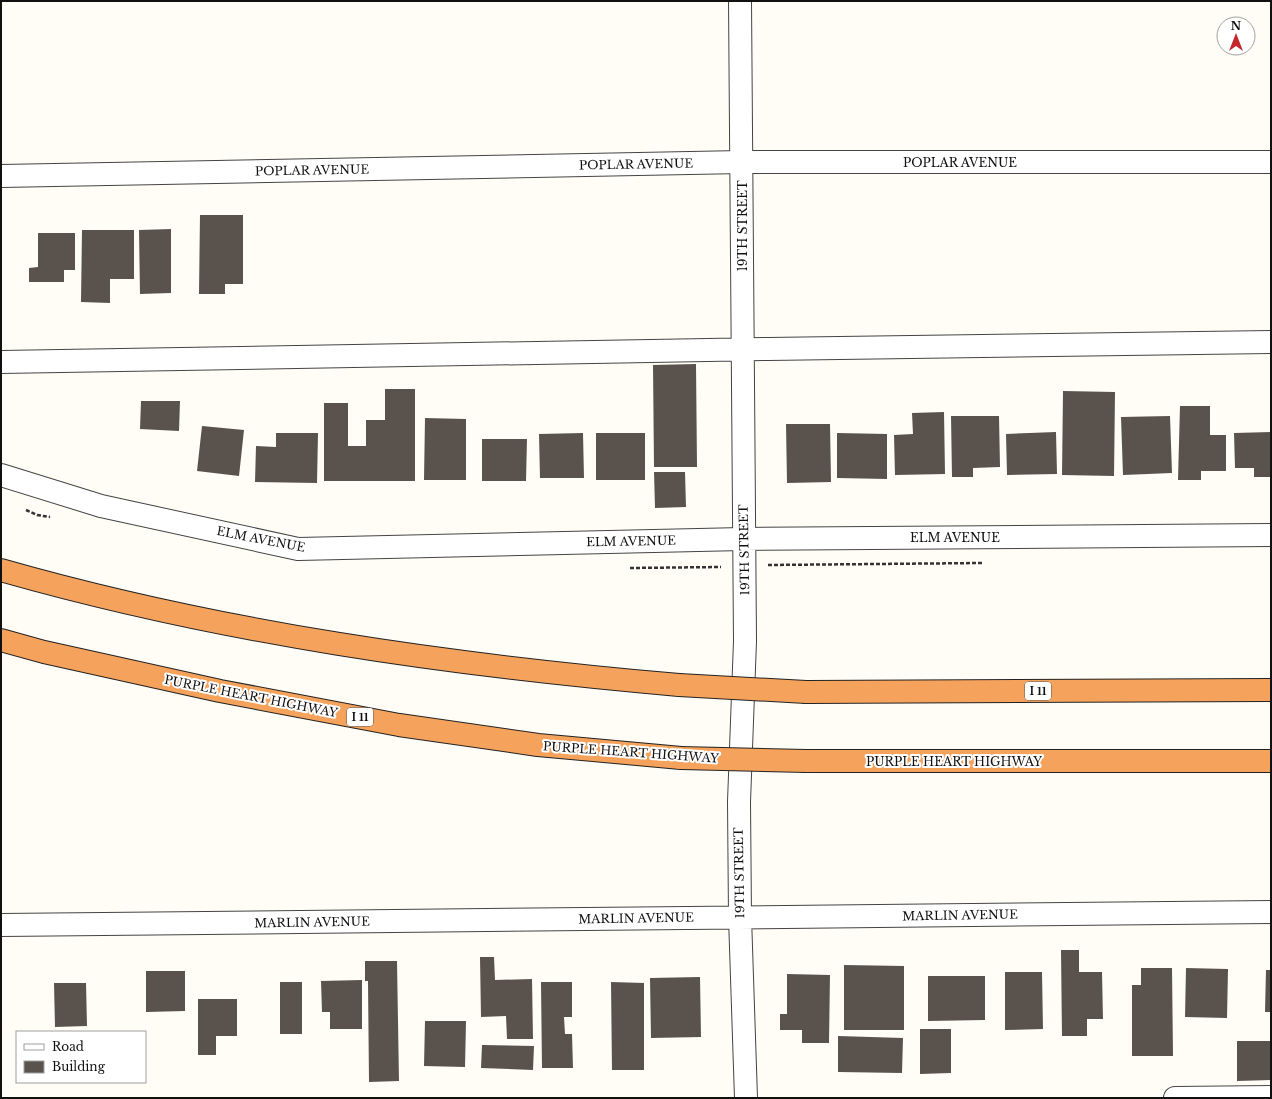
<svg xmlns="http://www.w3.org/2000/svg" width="1272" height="1099" viewBox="0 0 1272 1099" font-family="'Libre Baskerville',serif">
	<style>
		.building { fill: #5a524d }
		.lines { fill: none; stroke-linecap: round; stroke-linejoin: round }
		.minor-casing { stroke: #444; stroke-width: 24 }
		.highway-casing { stroke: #222; stroke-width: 24 }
		.path { stroke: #333; stroke-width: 2.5; stroke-dasharray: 4 2; stroke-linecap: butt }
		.minor { stroke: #fff; stroke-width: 22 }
		.highway { stroke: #f5a25d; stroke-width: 22 }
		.highway-bridge-casing { stroke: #222; stroke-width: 24; stroke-linecap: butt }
		.highway-bridge { stroke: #f5a25d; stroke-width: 22 }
		.labels { text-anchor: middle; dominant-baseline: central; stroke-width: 4; stroke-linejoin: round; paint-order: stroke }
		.shield { fill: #fff; stroke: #585858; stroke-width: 1 }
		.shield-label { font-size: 11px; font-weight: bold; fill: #111 }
		.street-label { font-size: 12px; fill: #111; stroke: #fff }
	</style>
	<rect width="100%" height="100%" fill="#fffdf5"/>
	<path class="building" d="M200,215H243V284H225V294H199Z
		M171,229V293L140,294L139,230Z
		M82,230H134V279H110V303L81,302Z
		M38,233H75V270H64V282H29V268L38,267Z
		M696,364L697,467H654L653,365Z
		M385,389H415V481H324V403H348V446H366V420H385Z
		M1063,391L1115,392L1114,476L1062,475Z
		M141,401H180L179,431L140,429Z
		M1180,406H1210V435H1226V471H1201V480H1178Z
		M944,412L945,474L895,475L894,435L913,434L912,413Z
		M951,416H999L1000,467L973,468V477H952Z
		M1170,416L1172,473L1123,475L1121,417Z
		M425,418L466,419V480H424Z
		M786,424H830L831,482L787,483Z
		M202,426L244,430L239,476L197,471Z
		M1056,432L1057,474L1007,475L1006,434Z
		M1271,432V477H1254V468H1235L1234,433Z
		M276,433H318L317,483L255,482L256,446L276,447Z
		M583,433L584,478H540L539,434Z
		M596,433H645V480H596Z
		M837,433L887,434V479L837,478Z
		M482,439H527L526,481H482Z
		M654,472H685L686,507L655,508Z
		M1061,950H1079V972H1102L1103,1019H1087V1036H1062Z
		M480,957H494L495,980L532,979L533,1039H507L506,1016L481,1017Z
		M365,961H397L399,1081L369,1082L368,981H365Z
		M844,965L904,966V1030H844Z
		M1141,968H1172L1173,1056H1132V985H1141Z
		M1186,968L1228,969L1227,1018L1185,1017Z
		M1266,970H1271V1012H1265Z
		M146,971H185V1011L146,1012Z
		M1005,972H1042L1043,1029L1005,1030Z
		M787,974L830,975L829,1043H802V1030H780V1014H787Z
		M928,976H985V1020L928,1021Z
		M700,977L701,1037L651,1038L650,978Z
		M362,980V1029H330V1012H322L321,981Z
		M280,982H302V1034H280Z
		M541,982H572V1017H564L565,1034H572L573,1068H542Z
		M611,982L644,983V1070H612Z
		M54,983H86L87,1026L55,1027Z
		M198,999H237V1036H216V1055H198Z
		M425,1021H466L465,1067L424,1066Z
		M920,1029H951V1073L920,1074Z
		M838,1036L903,1038L902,1073L838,1072Z
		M1237,1041H1271V1080L1237,1081Z
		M482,1045L534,1046L533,1070L481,1068Z"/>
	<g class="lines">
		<g class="minor-casing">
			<path id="minor" d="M740,1L745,641L739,802L740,917L746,1098
				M1,176L742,162H1271
				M1,362L768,349L1271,342
				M1,475L101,506L298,549L743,539L1271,535
				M1,925L1271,912
				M1175,1098L1271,1097"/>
		</g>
		<g class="highway-casing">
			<path id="highway" d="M1,570C222,633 450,665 679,685
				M1,640L44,652L220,691L399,725L538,745L681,758
				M806,692L1271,690
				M806,761H1271"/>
		</g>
		<path class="path" d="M26,510L37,515L50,517
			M768,565L983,563
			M630,568L721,567"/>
		<use href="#minor" class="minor"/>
		<use href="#highway" class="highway"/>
		<g class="highway-bridge-casing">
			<path id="highway-bridge" d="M679,685L806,692
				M681,758L806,761"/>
		</g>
		<use href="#highway-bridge" class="highway-bridge"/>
	</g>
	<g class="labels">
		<g class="shield">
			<rect x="1025" y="682" width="26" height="18" rx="3"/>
			<rect x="347" y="708" width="26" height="18" rx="3"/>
		</g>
		<g class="shield-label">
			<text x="1038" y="691">I 11</text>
			<text x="360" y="717">I 11</text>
		</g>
		<g class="street-label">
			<text x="960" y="162">POPLAR AVENUE</text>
			<text transform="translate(636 164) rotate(-1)">POPLAR AVENUE</text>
			<text transform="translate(312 170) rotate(-1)">POPLAR AVENUE</text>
			<text transform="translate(742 226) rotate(-90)">19TH STREET</text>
			<text x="955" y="537">ELM AVENUE</text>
			<text transform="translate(261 539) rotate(11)">ELM AVENUE</text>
			<text transform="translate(631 541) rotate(-1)">ELM AVENUE</text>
			<text transform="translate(744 550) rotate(-91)">19TH STREET</text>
			<text transform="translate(251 696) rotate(11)">PURPLE HEART HIGHWAY</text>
			<text transform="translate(631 752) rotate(4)">PURPLE HEART HIGHWAY</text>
			<text x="954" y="761">PURPLE HEART HIGHWAY</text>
			<text transform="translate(739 873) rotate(-91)">19TH STREET</text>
			<text transform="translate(960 915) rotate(-1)">MARLIN AVENUE</text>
			<text transform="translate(636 918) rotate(-1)">MARLIN AVENUE</text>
			<text transform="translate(312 922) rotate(-1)">MARLIN AVENUE</text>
		</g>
	</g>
	<rect width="1272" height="1099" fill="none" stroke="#111111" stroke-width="4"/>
	<rect x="16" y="1031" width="130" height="52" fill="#ffffff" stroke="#a0a0a0"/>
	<rect x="24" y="1044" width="20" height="6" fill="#ffffff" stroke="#a0a0a0"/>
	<text x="52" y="1051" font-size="12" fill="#111111">Road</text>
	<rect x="24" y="1061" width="20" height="12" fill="#5a524d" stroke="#a0a0a0"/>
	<text x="52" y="1071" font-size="12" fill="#111111">Building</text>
	<g transform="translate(1236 36)"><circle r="19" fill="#ffffff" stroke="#a0a0a0"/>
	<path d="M0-3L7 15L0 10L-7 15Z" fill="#c4262e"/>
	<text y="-6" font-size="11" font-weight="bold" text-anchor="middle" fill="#111111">N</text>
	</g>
</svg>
